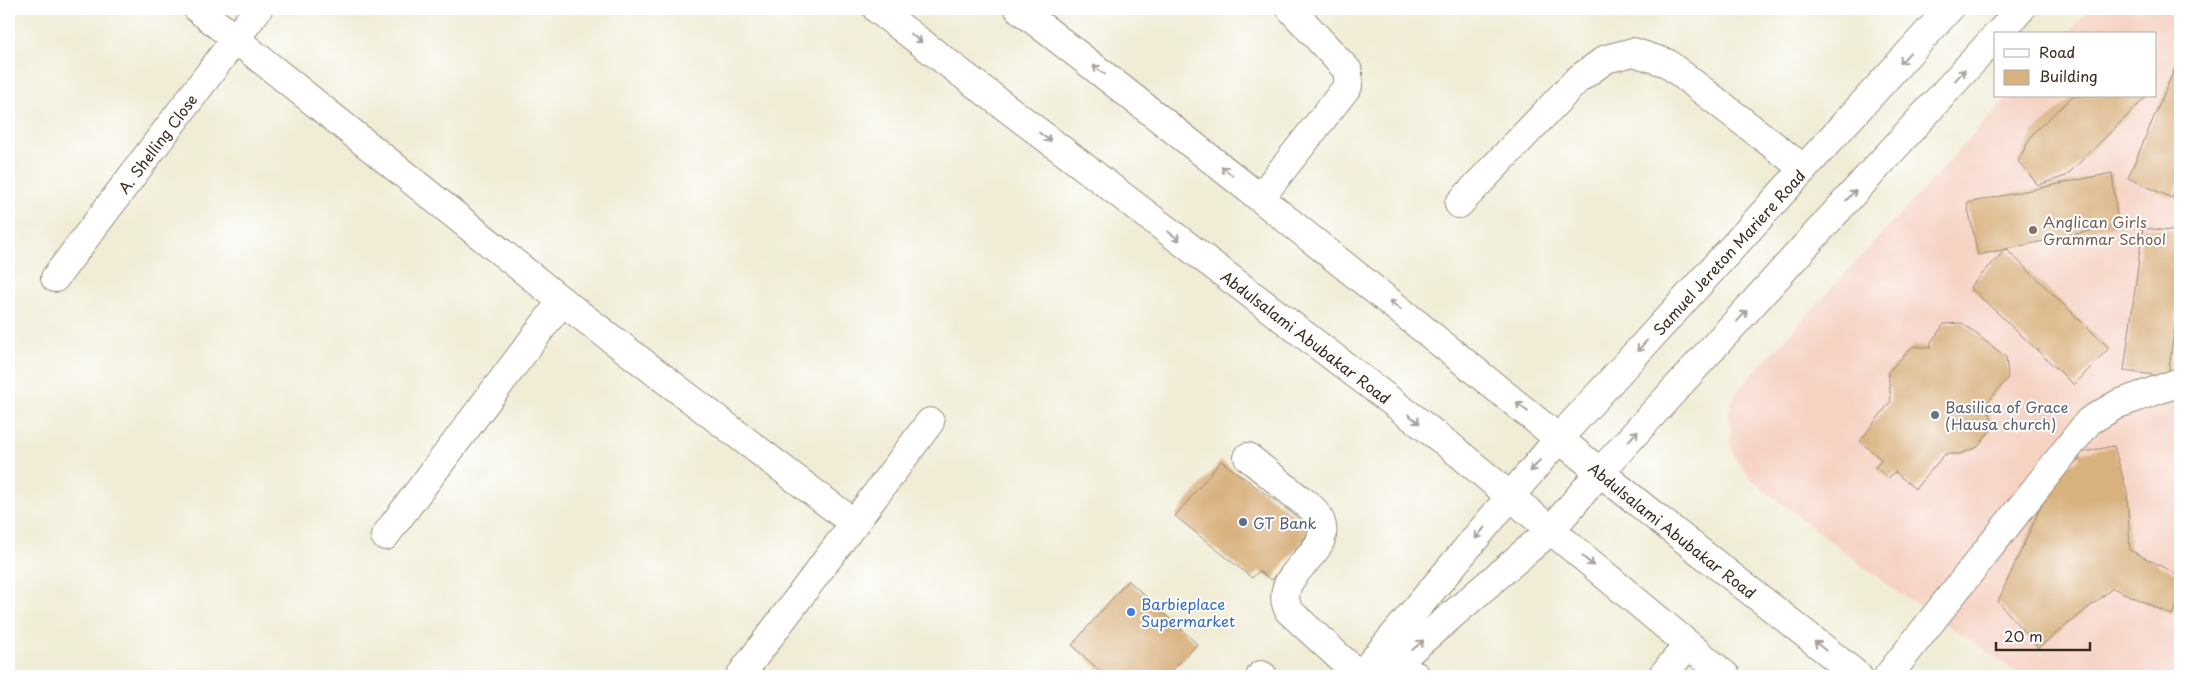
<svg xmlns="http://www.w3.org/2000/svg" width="2189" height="685" viewBox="0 0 2189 685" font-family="'Playpen Sans',sans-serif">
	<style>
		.built { fill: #f6d2c3 }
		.building { fill: #d9b17e }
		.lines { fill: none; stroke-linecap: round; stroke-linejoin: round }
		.minor-casing { stroke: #968b7a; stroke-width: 30 }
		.major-casing { stroke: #968b7a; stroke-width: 30 }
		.minor { stroke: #fff; stroke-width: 28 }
		.major { stroke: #fff; stroke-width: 28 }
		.oneway { stroke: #a79f9a }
		.education-dot { fill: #8d6e63; stroke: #fff; stroke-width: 2 }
		.worship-dot { fill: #6b7280; stroke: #fff; stroke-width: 2 }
		.service-dot { fill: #5c6f8a; stroke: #fff; stroke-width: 2 }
		.shop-dot { fill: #3f7fe0; stroke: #fff; stroke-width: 2 }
		.labels { text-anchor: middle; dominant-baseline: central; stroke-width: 4; stroke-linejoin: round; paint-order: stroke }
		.street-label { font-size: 15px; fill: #3b2a1e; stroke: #fff }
		.education-label { font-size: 15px; fill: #785e54; stroke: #fff; text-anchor: start }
		.worship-label { font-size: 15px; fill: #5b616d; stroke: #fff; text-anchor: start }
		.service-label { font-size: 15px; fill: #4e5e75; stroke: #fff; text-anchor: start }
		.shop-label { font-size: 15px; fill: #366cbe; stroke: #fff; text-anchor: start }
	</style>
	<rect width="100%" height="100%" fill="#fff"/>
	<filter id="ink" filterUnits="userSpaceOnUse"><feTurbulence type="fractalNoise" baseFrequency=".02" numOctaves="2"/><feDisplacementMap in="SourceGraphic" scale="10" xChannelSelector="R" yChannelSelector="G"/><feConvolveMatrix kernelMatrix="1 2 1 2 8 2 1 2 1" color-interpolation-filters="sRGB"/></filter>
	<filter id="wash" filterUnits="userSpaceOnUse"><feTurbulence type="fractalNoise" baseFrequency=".0096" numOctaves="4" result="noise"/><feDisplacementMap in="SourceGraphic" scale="20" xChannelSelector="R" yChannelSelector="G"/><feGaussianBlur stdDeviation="1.12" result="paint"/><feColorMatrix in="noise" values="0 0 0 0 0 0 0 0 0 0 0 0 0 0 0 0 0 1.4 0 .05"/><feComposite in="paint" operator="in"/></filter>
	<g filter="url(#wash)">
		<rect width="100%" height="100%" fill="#f0ecd5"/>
		<path class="built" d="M2090,9H2180V676H2024L1886,584L1754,482L1737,461L1730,444L1731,428L1728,411L1738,390L2009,96H2155V34H2067Z"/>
		<g id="blocks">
			<path class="building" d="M2180,56V179L2172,198L2128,178Z
				M2073,96H2147L2066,176L2038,185L2018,161L2033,133Z
				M2112,173L2118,225L1978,255L1967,203Z
				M2143,228L2180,232V283L2168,377L2124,371Z
				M2006,249L2109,348L2074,385L1970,287Z
				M1962,323L2006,357L2008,378L1987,403L1993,426L1978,447L1960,454H1945L1915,489L1895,472L1888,478L1875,467L1882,460L1860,441L1891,401L1888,372L1913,346L1931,348V342L1944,324Z
				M2114,446L2127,492L2130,550L2180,576V599L2172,615L2113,588L2038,648L1998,601L2058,469L2080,460L2079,453Z
				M1221,461L1312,528L1272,580L1259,571L1252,578L1175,516Z
				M1128,580L1197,644L1167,676H1105L1072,645Z"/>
		</g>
	</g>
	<g filter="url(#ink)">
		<use href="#blocks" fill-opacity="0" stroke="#968b7a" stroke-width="1"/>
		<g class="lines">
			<g class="minor-casing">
				<g id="minor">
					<path d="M198,9L562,301L855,524"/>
					<path d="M1998,34L2021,9"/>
					<path d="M1260,198L1348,86V71L1291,9"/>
					<path d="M1459,204L1577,80L1606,59L1633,52L1667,63L1804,169"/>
					<path id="s1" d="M55,278L258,9"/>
					<path d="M1248,457C1264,470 1280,483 1296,496C1302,501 1310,505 1314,511C1348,552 1267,569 1289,611L1360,676"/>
					<path d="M385,536L562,301"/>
					<path d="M1397,663L1416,676"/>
					<path d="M1261,675L1263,676"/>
					<path d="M740,676L930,422"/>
					<path id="s2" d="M1360,676L1560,437L1949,9"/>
					<path d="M1381,676L1551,530L1600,472L1995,37"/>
					<path d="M1662,676L1688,645"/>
					<path d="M1888,676L2089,421L2118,404L2180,382"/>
				</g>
			</g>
			<g class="major-casing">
				<g id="major">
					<path id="s3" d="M877,9L1450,446L1726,676"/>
					<path id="s4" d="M1019,9C1215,160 1408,316 1600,472C1685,542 1773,607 1858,676"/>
				</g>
			</g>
			<use href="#minor" class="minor"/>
			<use href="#major" class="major"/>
		</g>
		<defs><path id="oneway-shaft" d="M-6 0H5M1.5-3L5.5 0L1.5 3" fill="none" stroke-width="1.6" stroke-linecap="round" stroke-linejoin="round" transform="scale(1.25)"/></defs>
		<g class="oneway">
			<use href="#oneway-shaft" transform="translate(916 38) rotate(37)"/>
			<use href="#oneway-shaft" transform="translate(1905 58) rotate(132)"/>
			<use href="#oneway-shaft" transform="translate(1099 70) rotate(-143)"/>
			<use href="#oneway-shaft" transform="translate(1960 75) rotate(-48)"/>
			<use href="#oneway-shaft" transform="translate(1045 137) rotate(37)"/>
			<use href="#oneway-shaft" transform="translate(1227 171) rotate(-141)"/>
			<use href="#oneway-shaft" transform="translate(1851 195) rotate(-48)"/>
			<use href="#oneway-shaft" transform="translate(1174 236) rotate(37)"/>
			<use href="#oneway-shaft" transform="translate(1395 305) rotate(-141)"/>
			<use href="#oneway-shaft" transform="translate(1742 316) rotate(-48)"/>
			<use href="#oneway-shaft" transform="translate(1642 346) rotate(132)"/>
			<use href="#oneway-shaft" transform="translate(1522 407) rotate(-141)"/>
			<use href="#oneway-shaft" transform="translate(1414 419) rotate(37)"/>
			<use href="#oneway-shaft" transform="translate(1633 436) rotate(-48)"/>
			<use href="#oneway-shaft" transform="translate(1535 466) rotate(130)"/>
			<use href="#oneway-shaft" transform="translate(1480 533) rotate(130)"/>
			<use href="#oneway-shaft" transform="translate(1588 561) rotate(40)"/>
			<use href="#oneway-shaft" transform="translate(1418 645) rotate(-41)"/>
			<use href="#oneway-shaft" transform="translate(1820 646) rotate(-141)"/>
		</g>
	</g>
	<circle class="education-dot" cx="2033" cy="230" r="5"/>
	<circle class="worship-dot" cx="1935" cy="415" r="5"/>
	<circle class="service-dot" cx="1243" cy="522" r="5"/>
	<circle class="shop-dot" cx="1131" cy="612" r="5"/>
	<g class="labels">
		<g class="street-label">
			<text stroke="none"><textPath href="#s1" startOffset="169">A. Shelling Close</textPath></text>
			<text stroke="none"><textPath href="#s2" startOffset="562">Samuel Jereton Mariere Road</textPath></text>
			<text stroke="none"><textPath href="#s3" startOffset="540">Abdulsalami Abubakar Road</textPath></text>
			<text stroke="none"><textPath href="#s4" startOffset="836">Abdulsalami Abubakar Road</textPath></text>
		</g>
		<g class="education-label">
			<text x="2043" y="221">Anglican Girls<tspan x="2043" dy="17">Grammar School</tspan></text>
		</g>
		<g class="worship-label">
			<text x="1945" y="406">Basilica of Grace<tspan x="1945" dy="17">(Hausa church)</tspan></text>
		</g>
		<g class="service-label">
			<text x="1253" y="522">GT Bank</text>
		</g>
		<g class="shop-label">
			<text x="1141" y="603">Barbieplace<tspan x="1141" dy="17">Supermarket</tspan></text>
		</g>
	</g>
	<rect width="2189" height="685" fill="none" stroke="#fff" stroke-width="30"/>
	<rect x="1994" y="32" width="162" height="65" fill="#ffffff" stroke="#b1aaa5"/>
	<rect x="2004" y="49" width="25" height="8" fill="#ffffff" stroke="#b1aaa5"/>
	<text x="2039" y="58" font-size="15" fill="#3b2a1e">Road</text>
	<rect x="2004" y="70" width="25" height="15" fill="#d9b17e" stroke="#b1aaa5"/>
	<text x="2039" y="82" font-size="15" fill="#3b2a1e">Building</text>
	<path d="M1996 642v8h94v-8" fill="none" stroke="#3b2a1e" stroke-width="2.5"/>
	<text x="2004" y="642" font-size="15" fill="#3b2a1e" stroke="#ffffff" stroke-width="4" paint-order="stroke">20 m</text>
</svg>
